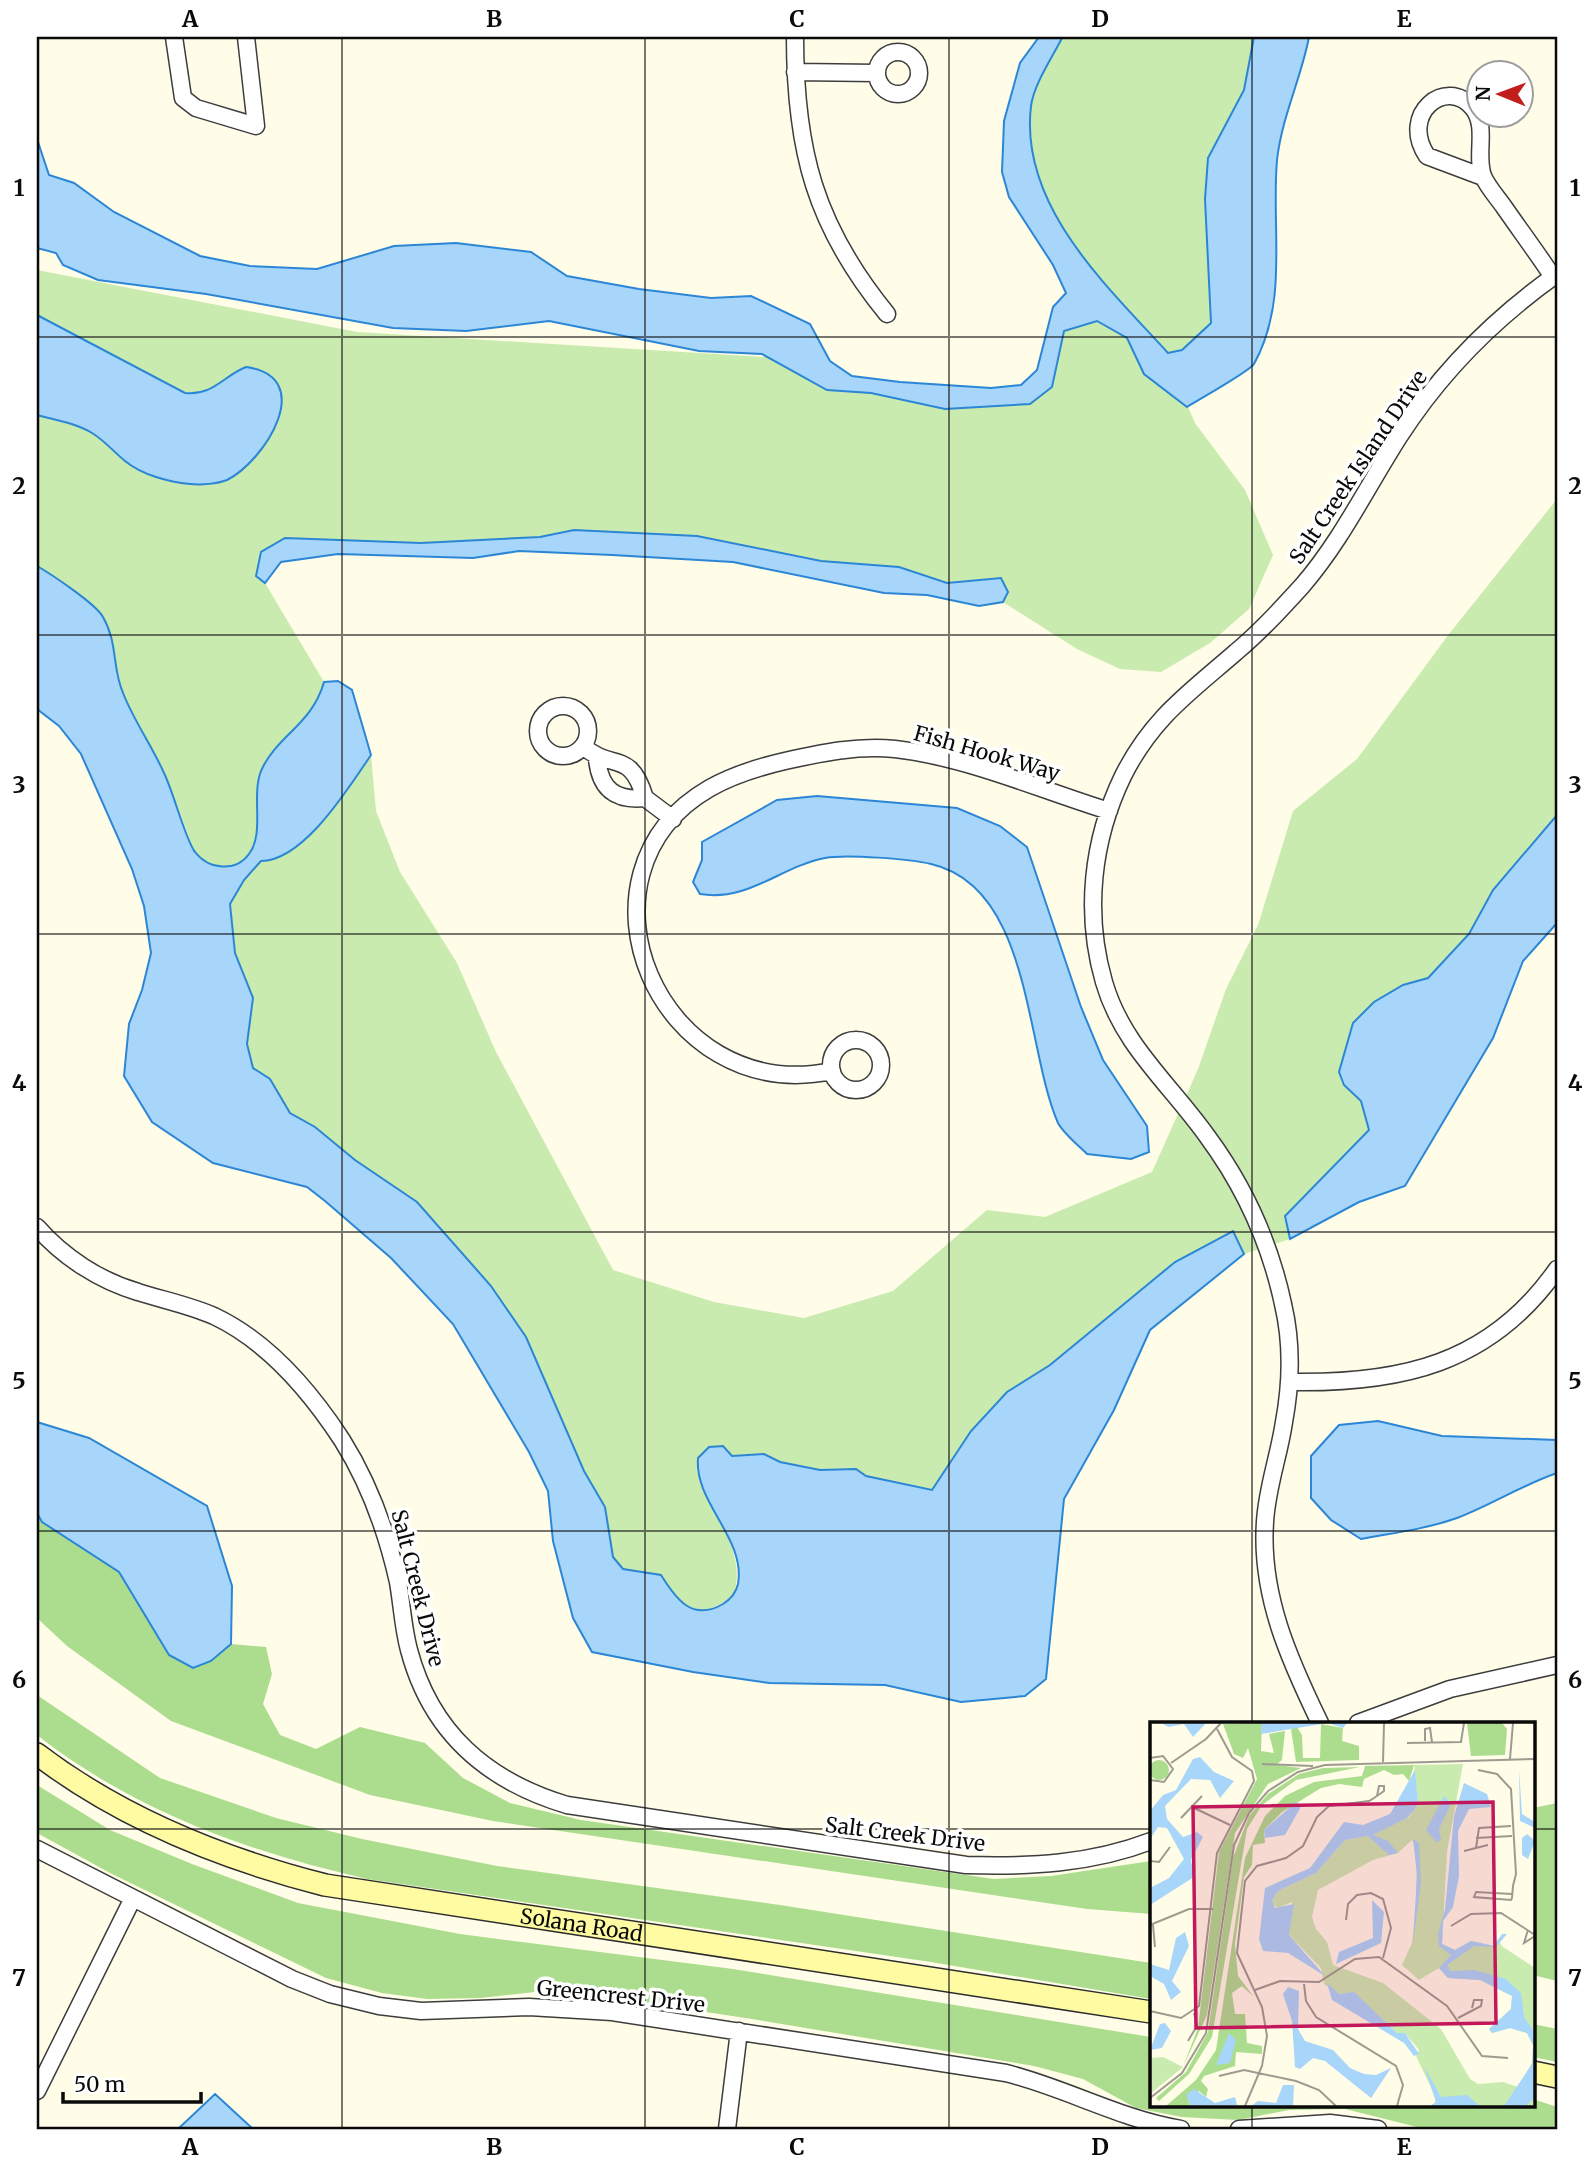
<svg xmlns="http://www.w3.org/2000/svg" width="1594" height="2166" viewBox="0 0 1594 2166" font-family="Merriweather,serif">
	<style>
		.green { fill: #caebaf }
		.forest { fill: #acdd8e }
		.water { fill: #a8d6fa; stroke: #2b86d5; stroke-width: 2 }
		.lines { fill: none; stroke-linecap: round; stroke-linejoin: round }
		.street-casing { stroke: #3d3d3d; stroke-width: 19 }
		.secondary-casing { stroke: #2c2c2c; stroke-width: 24 }
		.street { stroke: #fff; stroke-width: 16 }
		.secondary { stroke: #fffba2; stroke-width: 21 }
		.grid { fill: none; stroke: #0a0a0a; stroke-width: 2; stroke-opacity: 0.55 }
		.labels { text-anchor: middle; dominant-baseline: central; stroke-width: 7; stroke-linejoin: round; paint-order: stroke }
		.street-label { font-size: 21px; fill: #0a0a0a; stroke: #fff }
		.inset-road { fill: none; stroke: #9d9b8f; stroke-width: 2 }
		.view { fill: #c2185b; fill-opacity: 0.15; stroke: #c2185b; stroke-width: 3.5 }
		.inset-edge { fill: none; stroke: #0a0a0a; stroke-width: 3.5 }
		.neatline { fill: none; stroke: #0a0a0a; stroke-width: 2.5 }
		.grid-label { font-size: 23px; text-anchor: middle; font-weight: bold; fill: #0a0a0a }
	</style>
	<rect width="100%" height="100%" fill="#fffce7"/>
	<path class="green" d="M1039,37H1309C1301,79 1281,116 1277,160C1271,228 1289,301 1254,364C1251,371 1198,400 1188,407L1195,423L1245,490L1273,555L1249,609L1210,643L1161,672L1120,669L1077,649L1003,602L979,606L927,595L884,593L733,562L612,555L519,551L473,558L338,554L281,562L265,583L324,682L338,681L352,690L371,755L376,811L400,872L457,963L496,1052L613,1270L714,1302L804,1318L893,1291L987,1210L1045,1217L1152,1172L1198,1069L1226,989L1258,925L1293,811L1357,759L1449,634L1557,499V815L1493,890L1469,934L1428,978L1403,985L1344,1085L1361,1101L1369,1130L1285,1216L1290,1239L1244,1254L1233,1232L1175,1262L1050,1365L1007,1392L971,1431L932,1490L866,1476L856,1469L820,1470L780,1462L764,1454L732,1456L697,1469L700,1482C717,1518 749,1559 732,1599L702,1612L680,1602L648,1572L623,1569L613,1557L605,1507L584,1471L526,1337L491,1286L417,1202L355,1160L315,1127L290,1113L270,1079L253,1068L247,1044L253,998L235,953L230,903L195,853L165,774L122,693L118,671L75,594L37,566V270L357,332L830,361L853,376L900,382L991,388L1021,385L1037,370L1053,307L1066,293L1053,265L1009,197L1002,172L1004,121L1020,63Z"/>
	<path class="forest" d="M37,1513L42,1522L119,1572L169,1655L211,1661L231,1644L266,1647L272,1674L263,1704L280,1735L316,1749L360,1727L425,1743L463,1778L510,1803L581,1820L994,1879L1051,1876L1151,1861V1914L1087,1909L493,1821L370,1795L171,1721L67,1646L37,1618Z
		M37,1695L160,1778L276,1818L362,1839L497,1866L780,1905L1151,1963V1999L931,1962L367,1879C248,1852 134,1811 37,1735Z
		M37,1785L110,1830L192,1864L298,1903L460,1934L733,1969L1151,2037V2105H1533V2099L1557,2107V2129H1425L1345,2109L1289,2110L1238,2120L1182,2117L1136,2108L1083,2079L1034,2066L752,2019L600,1996L544,1991L480,1998L427,1999L382,1993L326,1978L112,1874L37,1833Z
		M1557,1803V1981L1533,1975V1808Z
		M1533,2024L1557,2029V2062L1533,2057Z"/>
	<path class="water" d="M1039,37L1062,38C1052,58 1034,84 1031,106C1019,206 1107,286 1168,353L1182,350L1211,323L1205,199L1208,158L1244,90L1254,37H1309C1301,79 1282,116 1277,160C1271,228 1289,301 1254,364C1250,371 1198,400 1187,407L1144,374L1127,338L1097,321L1064,331L1052,387L1030,404L945,409L871,393L827,390L762,354L699,351L549,321L466,331L393,328L206,294L98,280L63,265L56,253L37,248V139L49,175L74,183L114,212L200,256L250,266L317,269L394,246L456,243L531,252L567,276L639,289L711,298L751,296L810,324L830,361L852,376L900,382L991,388L1021,385L1037,370L1053,307L1066,293L1053,265L1009,197L1002,172L1004,121L1020,63Z
		M37,315L185,393C213,396 223,376 246,367C318,377 265,461 227,480C217,484 201,485 190,484C169,482 142,475 125,461C114,452 105,441 92,433C76,423 55,420 37,415Z
		M574,530L697,536L821,561L899,567L947,583L1001,578L1008,592L1003,602L979,606L927,595L884,593L733,562L612,555L519,551L473,558L338,554L281,562L265,583L256,576L261,552L285,538L421,543L540,537Z
		M37,566C51,574 96,604 103,617C118,643 112,668 123,693C134,721 152,746 164,773C173,791 186,841 195,852C209,870 236,872 249,854C265,833 251,796 261,771C276,736 312,725 324,682L338,681L352,690L371,755C349,787 304,861 261,861L244,880L230,904L235,953L253,998L247,1044L253,1068L270,1079L290,1113L315,1127L355,1160L417,1202L491,1286L526,1337L584,1471L605,1507L613,1557L623,1569L661,1575C676,1599 692,1622 723,1604C731,1599 736,1593 738,1584C746,1538 694,1503 698,1458L709,1447L723,1446L732,1456L764,1454L780,1462L820,1470L856,1469L866,1476L932,1490L971,1431L1007,1392L1050,1365L1175,1262L1233,1231L1244,1254L1150,1330L1114,1410L1064,1499L1046,1679L1025,1696L961,1702L885,1685L769,1683L693,1672L592,1652L573,1618L553,1541L548,1491L529,1452L453,1324L391,1258L325,1201L307,1187L213,1163L152,1122L124,1076L129,1024L142,990L151,953L144,906L132,869L81,754L59,726L37,709Z
		M817,796L957,808L1000,826L1027,847L1081,1007L1103,1060L1147,1126L1149,1152L1131,1159L1087,1154C1078,1145 1064,1134 1058,1123C1025,1048 1032,887 931,864C910,859 846,854 825,858C780,867 748,902 700,894L693,882L702,860V842L777,800Z
		M1557,815V923L1523,961L1493,1038L1405,1186L1359,1202L1290,1239L1285,1216L1369,1130L1361,1101L1344,1085L1339,1072L1353,1023L1374,1002L1403,985L1428,978L1469,934L1493,890Z
		M1378,1421L1442,1436L1557,1440V1473C1522,1485 1491,1505 1457,1518C1426,1529 1393,1533 1361,1539L1331,1520L1311,1498V1456L1339,1425Z
		M37,1422L89,1438L207,1506L232,1586L231,1644L211,1661L193,1668L169,1655L119,1572L42,1522L37,1513Z
		M215,2094L253,2129H178Z"/>
	<g class="lines">
		<g class="street-casing">
			<path id="street" d="M174,37L183,98L196,108L256,126L246,37
				M795,37C795,150 815,226 887,314
				M877 73a21 21 0 1 1 42 0a21 21 0 1 1-42 0Z
				M795,72L877,73
				M1483,177L1427,156C1399,114 1446,76 1473,108C1488,127 1475,154 1483,176C1487,186 1497,197 1504,207C1520,230 1537,253 1553,277
				M538 731a25 25 0 1 1 50 0a25 25 0 1 1-50 0Z
				M583,746C612,772 630,748 645,798
				M597,759C600,789 615,801 645,798
				M645,798L673,819
				M831 1065a25 25 0 1 1 50 0a25 25 0 1 1-50 0Z
				M832,1071C659,1107 560,874 710,788C733,775 759,767 785,761C821,753 858,745 895,749C966,757 1041,790 1109,811
				M37,1227C63,1257 100,1281 138,1292C163,1300 189,1305 214,1316C267,1341 310,1391 342,1440C369,1483 387,1533 398,1582C402,1605 403,1628 409,1650C431,1733 487,1781 567,1805L966,1865C1029,1867 1091,1864 1151,1841
				M1289,1382C1399,1384 1490,1365 1557,1269
				M1320,1723C1289,1659 1260,1595 1265,1522C1267,1487 1279,1456 1284,1422C1291,1384 1292,1342 1283,1304C1270,1243 1244,1186 1207,1136C1170,1084 1122,1045 1104,982C1084,913 1092,840 1123,776C1152,718 1189,693 1236,652C1260,632 1281,609 1302,586C1341,541 1367,487 1399,437C1440,373 1495,318 1557,274
				M1358,1723L1450,1689L1557,1665
				M37,1849L292,1979L330,1994L379,2006L421,2011L529,2007L612,2012L1006,2073C1066,2088 1120,2119 1181,2129
				M37,2091L133,1898
				M727,2129L739,2031
				M1239,2129L1330,2123L1378,2129"/>
		</g>
		<g class="secondary-casing">
			<g id="secondary">
				<path id="s1" d="M37,1754C121,1818 223,1859 325,1885L1151,2012"/>
				<path d="M1533,2072L1557,2077"/>
			</g>
		</g>
		<use href="#street" class="street"/>
		<use href="#secondary" class="secondary"/>
	</g>
	<path class="grid" d="M342,37V2129M645,37V2129M949,37V2129M1252,37V1723M37,337H1557M37,635H1557M37,934H1557M37,1232H1557M37,1531H1557M37,1829H1151M1533,1829H1557M1252,2105V2129"/>
	<g class="labels">
		<g class="street-label">
			<text transform="translate(1358 467) rotate(-56)">Salt Creek Island Drive</text>
			<text transform="translate(987 753) rotate(16)">Fish Hook Way</text>
			<text transform="translate(418 1588) rotate(76)">Salt Creek Drive</text>
			<text transform="translate(905 1834) rotate(7)">Salt Creek Drive</text>
			<text stroke="none"><textPath href="#s1" startOffset="578">Solana Road</textPath></text>
			<text transform="translate(621 1996) rotate(6)">Greencrest Drive</text>
		</g>
	</g>
	<g transform="translate(1150 1722)">
		<rect width="385" height="385" fill="#fffce7"/>
		<path d="M313,42L297,130L292,222L305,228L321,219L344,224L348,217L356,211L349,220L353,225L385,246V384H284L286,376L266,334L269,328L255,311H247L210,277L189,272L174,262L171,246L139,213L142,180L128,186L121,181L128,169L166,151L195,118L218,114L259,95L268,81L264,43ZM262,118L267,128L266,183L262,221L252,243L269,258L289,246L298,256L330,258L362,274L361,287L339,307L342,311L360,306L377,311L383,323L382,341L368,365L353,360L328,362L320,357L291,307L233,261L183,243L177,220L166,207L162,195L168,168L223,138L248,131ZM13,335L33,345L0,372V336Z" fill="#caebaf" fill-rule="evenodd"/>
		<path d="M112,1L111,29L124,31L119,12L135,9L132,38L126,43L151,46L118,62L85,111L57,293L33,345L48,306L69,130L107,57L98,26L93,36L84,32L73,2ZM317,1H352L357,7L355,33L321,34ZM171,2L193,6L192,19L209,24V38L146,40L141,7L147,5L152,13L153,36H170ZM-1 48a10 10 0 1 1 20 0a10 10 0 1 1-20 0ZM264,43L259,59L253,52L244,53L234,48L214,57L212,65L189,62L171,66L132,90L114,108L115,121L103,123L102,143L94,155L85,222L88,254L104,275L92,264L82,271L85,292H95L97,321L112,324V332L86,330L85,344L54,354L51,359L58,367L56,375L49,369L38,378L41,384H16L46,358L66,328L95,136L115,94L135,74L164,60L212,54L215,44ZM210,45L146,58L112,83L97,107L62,315L39,352L9,379L6,376L36,350L58,310L83,136L99,94L118,72L149,52L173,46Z" fill="#acdd8e"/>
		<path d="M56,1L43,15L34,2L18,5L13,2ZM112,1H197L193,6L178,1L111,12ZM50,35L64,50L84,59L70,76L60,58L41,57L15,84L17,97L33,115L47,110L53,115L41,138L44,155L0,183V166L19,156L34,137L17,106L8,105L0,117V89L13,73L26,68L43,37ZM369,47L372,92L385,100V106L370,99ZM265,48L268,81L264,88L257,96L223,113L238,119L248,131L239,133L218,114L195,118L166,151L128,169L122,179L125,186L144,182L139,213L175,254L138,231L113,229L109,217L115,166L160,146L194,100L213,103L240,92ZM314,61L337,72L341,85L319,87L308,109L309,154L303,185L293,199L292,222L305,228L321,219L344,224L352,212H357L346,225L324,224L297,243L301,249L324,248L356,257L371,271L374,295L385,311V375L376,384H354L382,342L383,323L377,311L360,306L342,311L339,307L361,287L362,274L330,258L298,256L289,246L301,233L289,224L288,212L295,187L304,94ZM294,74L301,82L289,107L291,118L286,120L276,108ZM146,80L152,83L135,113L115,116L114,108ZM377,112L385,119L378,137L372,133V116ZM263,117L269,121L271,161L263,221L267,153ZM222,178L234,190L231,221L186,242L189,230L223,216ZM35,210L39,224L22,259L31,270L21,278L14,262L0,254V242L19,248L26,216ZM177,261L189,272L204,270L247,311H255L269,332L264,334L254,321L182,278ZM138,265L149,269L148,307L155,319L183,328L200,346L214,352L226,353L241,346L221,376L175,339L163,336L150,347L145,345L142,299L133,272ZM15,301L21,309L12,326L0,328L10,302ZM79,311L86,318L80,341L66,343ZM274,344L291,375L317,373L330,384H280L286,380ZM133,363H144L143,384H101L108,379L126,381ZM44,367L65,381L85,375L87,383L41,384L36,373Z" fill="#a8d6fa"/>
		<path class="inset-road" d="M275,19V7L280,6L282,20M257,21L311,20L314,1M0,36L13,34L23,47L14,60L0,58M360,37L363,1M233,40L234,1M21,41L56,17L71,1M112,42L163,44M328,48L347,52L361,67L366,152L363,164L362,176L361,178L324,175L326,170L362,172M42,85L80,103M31,96L52,74M326,116L362,114M326,126L329,106L361,104M314,129L338,123M0,139L9,140L20,125M196,198L198,182L207,173L221,171L233,177L241,206L233,236M0,203L39,187H63M3,203L5,225M301,204L321,192L351,191L385,213M378,208L374,221L385,214M154,262L156,279L166,295L246,344L253,363L247,384M105,268L130,259L169,260L205,237L229,235L297,284L332,334L358,336M0,289L31,296L49,284L67,131L104,59L102,49L82,35L67,7M308,296L331,284L332,278H324L322,286M38,319L47,304L44,291M69,354L94,348L146,359L169,368L186,384M0,376L32,351L56,311L84,123L99,91L118,69L148,50L175,43L385,37M95,384L112,344L117,314L112,285L87,231L95,159L107,144L136,136L153,124L167,95L179,84L219,79L224,76L234,69V64H229L227,74"/>
		<path class="view" d="M343,80L346,301L46,306L43,85Z"/>
		<rect width="385" height="385" class="inset-edge"/>
	</g>
	<rect width="1594" height="2166" fill="none" stroke="#ffffff" stroke-width="77"/>
	<g transform="translate(1500 94) rotate(271)"><circle r="33" fill="#ffffff" stroke="#9d9d9d" stroke-width="2"/>
	<path d="M0-5L12 26L0 18L-12 26Z" fill="#c21e1b"/>
	<text y="-10" font-size="19" font-weight="bold" text-anchor="middle" fill="#0a0a0a">N</text>
	</g>
	<path d="M63 2092v10h138v-10" fill="none" stroke="#0a0a0a" stroke-width="3.5"/>
	<text x="74" y="2092" font-size="21" fill="#0a0a0a" stroke="#ffffff" stroke-width="5" paint-order="stroke">50 m</text>
	<rect x="38" y="38" width="1518" height="2090" class="neatline"/>
	<g class="grid-label">
		<text x="190" y="27">A</text>
		<text x="494" y="27">B</text>
		<text x="797" y="27">C</text>
		<text x="1100" y="27">D</text>
		<text x="1404" y="27">E</text>
		<text x="19" y="196">1</text>
		<text x="1575" y="196">1</text>
		<text x="19" y="494">2</text>
		<text x="1575" y="494">2</text>
		<text x="19" y="793">3</text>
		<text x="1575" y="793">3</text>
		<text x="19" y="1091">4</text>
		<text x="1575" y="1091">4</text>
		<text x="19" y="1389">5</text>
		<text x="1575" y="1389">5</text>
		<text x="19" y="1688">6</text>
		<text x="1575" y="1688">6</text>
		<text x="19" y="1986">7</text>
		<text x="1575" y="1986">7</text>
		<text x="190" y="2155">A</text>
		<text x="494" y="2155">B</text>
		<text x="797" y="2155">C</text>
		<text x="1100" y="2155">D</text>
		<text x="1404" y="2155">E</text>
	</g>
</svg>
